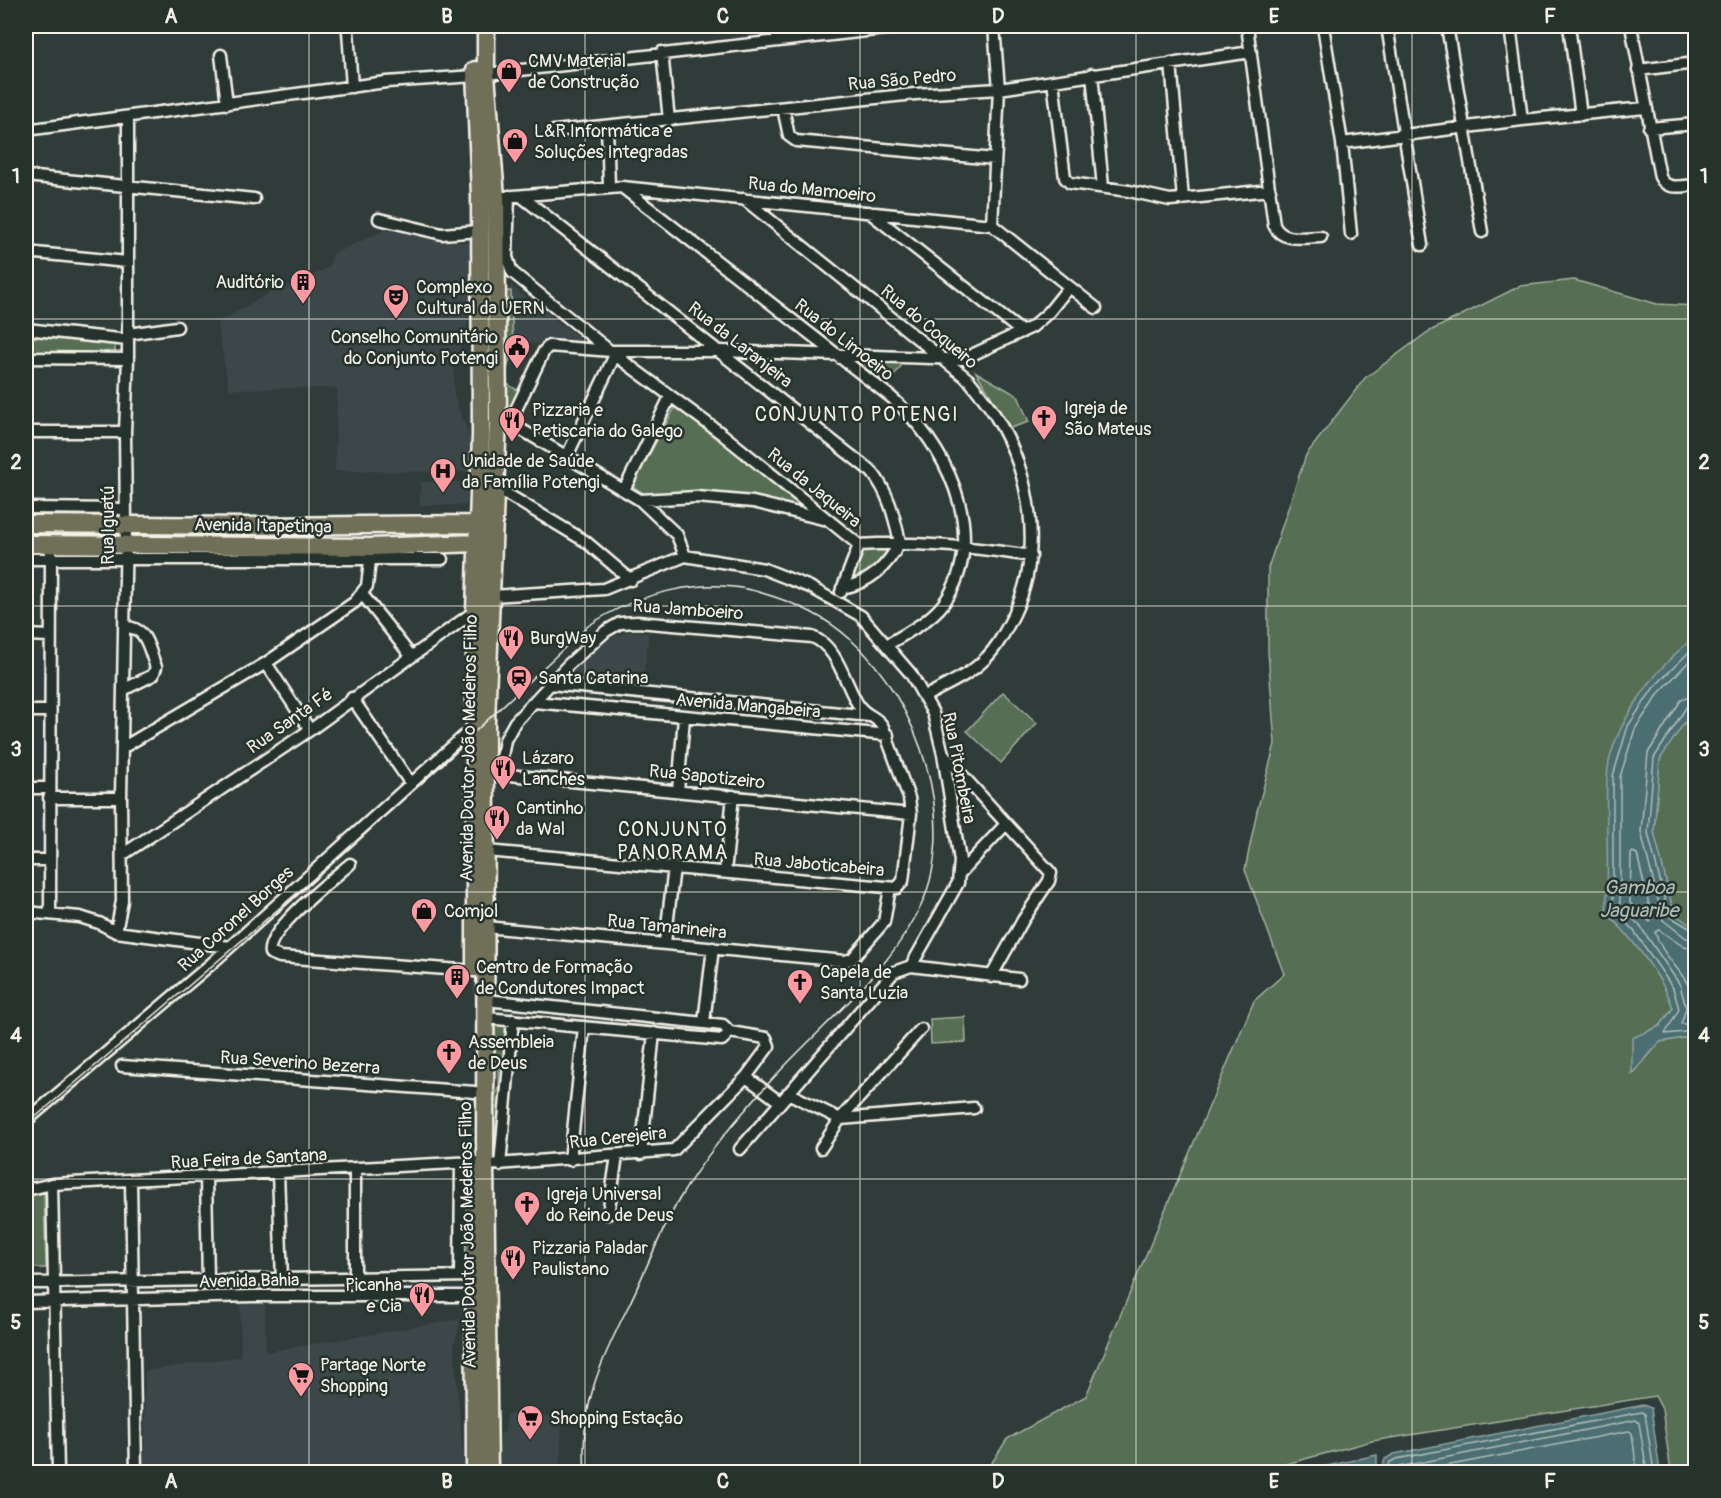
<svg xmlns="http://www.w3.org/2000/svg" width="1721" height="1498" viewBox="0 0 1721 1498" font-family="Pangolin,sans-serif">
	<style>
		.built { fill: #3b4749 }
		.green { fill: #566e53; stroke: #a5b09e; stroke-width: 1.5 }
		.water { fill: #4b6e72; stroke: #8fa2a1; stroke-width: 1.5 }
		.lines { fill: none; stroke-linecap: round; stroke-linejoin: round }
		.shore { stroke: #b0bdb9; stroke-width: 1.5 }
		.street-casing { stroke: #f4f1e8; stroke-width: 15 }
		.primary-casing { stroke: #f4f1e8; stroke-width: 21 }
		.street { stroke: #26332d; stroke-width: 10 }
		.primary { stroke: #706f59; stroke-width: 16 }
		.tram { stroke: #f4f1e8; stroke-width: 1.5 }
		.grid { fill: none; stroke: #f4f1e8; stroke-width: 1.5; stroke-opacity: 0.55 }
		.labels { text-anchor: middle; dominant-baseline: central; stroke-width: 5; stroke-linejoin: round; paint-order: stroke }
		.poi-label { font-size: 18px; fill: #f4f1e8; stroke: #26332d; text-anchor: start }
		.street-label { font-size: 18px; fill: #f4f1e8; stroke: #26332d }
		.neighbourhood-label { font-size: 20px; letter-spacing: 1.5px; fill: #f4f1e8; stroke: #26332d }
		.water-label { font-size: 20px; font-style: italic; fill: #b0bdb9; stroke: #26332d }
		.neatline { fill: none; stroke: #f4f1e8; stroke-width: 2 }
		.grid-label { font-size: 20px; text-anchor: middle; font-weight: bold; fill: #f4f1e8 }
	</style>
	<rect width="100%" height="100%" fill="#303c3a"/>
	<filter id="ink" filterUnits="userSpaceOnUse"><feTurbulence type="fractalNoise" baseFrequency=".0167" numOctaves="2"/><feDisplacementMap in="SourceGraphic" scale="12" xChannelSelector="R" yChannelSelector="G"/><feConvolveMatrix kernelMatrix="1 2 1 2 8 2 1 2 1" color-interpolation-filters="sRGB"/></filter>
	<g filter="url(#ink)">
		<path class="built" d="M385,230L471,244L472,300L464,341L454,361V395L471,441L470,472L335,471L337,388L229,389L217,323L278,288L296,284L329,267L333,254Z
			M510,285L560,323L589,345L512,343Z
			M420,482H467V505H420Z
			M630,631L649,633L642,689L596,685L592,679L565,676L612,637Z
			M265,1302L266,1352L461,1319L454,1345L464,1472H144L145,1371L241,1356L240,1304Z
			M511,1414L562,1417L560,1472H499L500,1433L505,1432L506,1415Z"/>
		<path class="green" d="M1574,280L1657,304L1695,306V637L1649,683L1609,885L1606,912C1629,934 1664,979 1673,1008L1660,1026L1648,1031L1633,1074L1660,1042L1695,1036V1472H1671L1662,1409L1655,1396L1372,1441L1256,1472H986L1007,1439L1086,1396L1254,1001L1284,974L1245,870L1257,811L1275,744L1268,651V568L1306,455L1365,378L1428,332L1520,286Z
			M499,291H511L513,346L504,382L522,393L509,419L502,417Z
			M26,333L115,343V355L26,353Z
			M856,362H904L888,384Z
			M976,372L1018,396L1029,422L1010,428Z
			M677,404L810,510L754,496L682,495L651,498L632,486Z
			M866,546L885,549L892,553L872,573L855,582L853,575Z
			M1003,692L1037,723L1001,763L967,731Z
			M1695,707V928L1674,914L1654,832L1660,758Z
			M965,1017L966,1042L931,1044L930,1019Z
			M493,1023L510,1024L497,1157L492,1156L493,1099L499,1088V1057L493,1049Z
			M44,1193L46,1268H26V1196Z"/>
		<path class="water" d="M1695,637V707L1660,759L1654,832L1674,914L1695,928V1036L1660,1042L1632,1074V1038L1660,1026L1673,1008C1664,979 1629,934 1606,912C1610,867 1605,823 1607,778C1609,729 1657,666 1695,637Z
			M1643,1405L1651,1408L1660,1472H1381L1385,1459L1394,1454Z
			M1377,1455V1472H1300Z"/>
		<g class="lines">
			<path class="shore" d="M1696,645L1654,687L1628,726L1613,776V909L1634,931L1673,988L1679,1009L1665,1034L1696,1031
				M1696,654L1660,692L1635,729L1620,777V906L1640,926L1680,985L1686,1008L1681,1024H1696
				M1696,695L1681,700L1648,753L1641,832L1663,920L1686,938L1696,940
				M1696,702L1687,706L1654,758L1648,833L1669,916L1696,932
				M1633,852L1637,854L1652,918L1650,922L1630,903L1631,854Z
				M1696,949L1684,947L1659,930L1655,932C1664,964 1693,972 1696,1014
				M1387,1472L1390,1462L1396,1459L1642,1412L1645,1414L1654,1472
				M1395,1472L1398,1467L1636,1420L1639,1423L1647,1472
				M1414,1472L1629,1431L1632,1433L1637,1472"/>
			<g class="street-casing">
				<path id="street" d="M776,26L778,40
					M1247,26L1274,225C1282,243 1305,237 1321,237
					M1323,26L1342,143L1351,234
					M1387,26L1422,245
					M1447,26L1482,232
					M1510,26L1522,120
					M1569,26L1581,115
					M1631,26L1660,177C1667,191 1682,186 1696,185
					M348,31L352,87
					M662,52L669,120
					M221,55L227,104
					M1171,63L1183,199
					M1638,70L1696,63
					M486,74L911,26
					M1092,74L1103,187
					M1053,81L1065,178L1070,183L1129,191L1170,200L1270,190
					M783,108L789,136L796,141L995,159
					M607,126L609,186
					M1649,128L1696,124
					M26,130L386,82L475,76
					M554,131L915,94L999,89L1251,52
					M1342,143L1522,120L1645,108
					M26,176L254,199
					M622,187L891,397C944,443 989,528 948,597C935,619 908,632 887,645
					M509,196L507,257L512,272L615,355L722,434L859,545C917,541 973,547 1031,556
					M521,196L872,472C889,493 894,516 900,542C887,567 870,583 842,588
					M502,197L622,187L992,225L1096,308
					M744,199L969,380C978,392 989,404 996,417C1031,474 1044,552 1014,614C1006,630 997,648 984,660C968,676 945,685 926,696
					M869,212L1022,332
					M379,219L442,234L479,231
					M992,225L999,89L994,26
					M26,252L127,262
					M26,329L128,340
					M128,334L177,327
					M26,358L128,359
					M505,420L640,500L677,535L685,556
					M510,422L544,351L549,346L611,351H721L963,359L1032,327L1049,312L1069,287
					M26,432H125
					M567,456L615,355
					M495,487L585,541L631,580
					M624,490L670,397
					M640,500L697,497L753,502L823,519
					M26,508L125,509
					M26,559H442
					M841,592L859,545
					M362,594L411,656
					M491,596L604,589L685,556L764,569L810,587L861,616L911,674L933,713L943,754L960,861L958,883L911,966L894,972L740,1149
					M26,635L50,636
					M266,663L310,730
					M550,684L870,716
					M123,690L153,675L156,667C148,648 147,626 124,627
					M352,698L411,784
					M534,702L888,735
					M26,711H49
					M122,748L266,663L355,602L367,586L371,553
					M943,754L1051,873L1049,881L1023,920L991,977
					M486,774H499L505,740L515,722L568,665L606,631L620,623L638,622L812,637C838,646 845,685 859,706C866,716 878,717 883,727L909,798L911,814L903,881L897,888L487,851
					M499,774L911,814
					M26,788H50
					M678,791L684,717
					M49,798H121
					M122,855L313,728L475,611
					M26,860H49
					M350,864C333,879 265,931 270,953L280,957L475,971
					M725,872L733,796
					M960,873L1006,824
					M26,912L80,917L99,923L116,932L230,947
					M50,914L51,553
					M486,927L845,961L852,959L884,922L890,888
					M116,932L122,901L121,798L126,524L125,432L128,359V117
					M665,943L674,867
					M911,966L1019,979
					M486,1018L722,1040L730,1032
					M704,1022L713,948
					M122,1066L475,1092
					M746,1077L780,1102
					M788,1093L840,1119L974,1108
					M26,1121L211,964L464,736
					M821,1148L840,1119L921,1029
					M641,1154L654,1033
					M570,1160L584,1027
					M485,1165L674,1150L746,1077L769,1046L766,1038L730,1032L723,1025L486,1000
					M500,1165L513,1020
					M355,1170V1277
					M278,1173L282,1279
					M206,1177L208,1280
					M131,1182L136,1472
					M52,1184L58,1472
					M26,1190L52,1184L475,1162
					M608,1214L617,1156
					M460,1276L461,1163
					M26,1283L473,1276
					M26,1302L252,1296H473"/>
			</g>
			<g class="primary-casing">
				<path id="primary" d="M486,26V74L496,197L498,418L486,722L485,1165L489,1472
					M26,524L248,526L477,524L486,527
					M26,544L371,547L477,543L484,537
					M475,968V611L481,435L480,196L475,70
					M474,1173L475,1472"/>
			</g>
			<use href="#street" class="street"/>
			<use href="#primary" class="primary"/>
			<path class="tram" d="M26,1125L359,840L588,626C637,593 704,575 762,593C793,602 826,617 850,639C919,700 963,828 917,914C879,985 811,1033 760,1093C731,1126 702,1160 680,1198C660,1232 646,1270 629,1305C600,1362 579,1407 585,1472"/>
		</g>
	</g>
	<path class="grid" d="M309,26V1472M585,26V1472M860,26V1472M1136,26V1472M1412,26V1472M26,319H1696M26,606H1696M26,892H1696M26,1179H1696"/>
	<defs>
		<g id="shop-pin" transform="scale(1.35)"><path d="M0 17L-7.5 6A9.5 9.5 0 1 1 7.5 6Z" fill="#ff9aa2" stroke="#26332d"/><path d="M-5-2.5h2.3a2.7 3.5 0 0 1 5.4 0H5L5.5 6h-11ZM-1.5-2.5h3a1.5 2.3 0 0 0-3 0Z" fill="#111"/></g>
		<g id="building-pin" transform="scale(1.35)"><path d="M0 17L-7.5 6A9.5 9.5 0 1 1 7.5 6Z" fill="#ff9aa2" stroke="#26332d"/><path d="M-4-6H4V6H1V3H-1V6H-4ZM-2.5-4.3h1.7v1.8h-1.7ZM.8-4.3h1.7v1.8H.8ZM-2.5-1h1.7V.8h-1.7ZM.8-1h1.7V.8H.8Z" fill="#111"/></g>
		<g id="theatre-pin" transform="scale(1.35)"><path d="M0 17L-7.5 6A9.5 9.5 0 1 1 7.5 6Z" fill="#ff9aa2" stroke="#26332d"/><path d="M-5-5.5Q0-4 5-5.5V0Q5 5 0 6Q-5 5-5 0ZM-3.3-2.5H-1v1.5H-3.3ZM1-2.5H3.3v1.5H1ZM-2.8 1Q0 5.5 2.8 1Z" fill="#111"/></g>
		<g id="civic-pin" transform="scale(1.35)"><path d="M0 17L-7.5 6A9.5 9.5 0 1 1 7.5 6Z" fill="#ff9aa2" stroke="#26332d"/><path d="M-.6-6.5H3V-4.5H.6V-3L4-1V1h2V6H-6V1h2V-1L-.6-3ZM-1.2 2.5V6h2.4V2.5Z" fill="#111"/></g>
		<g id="church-pin" transform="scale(1.35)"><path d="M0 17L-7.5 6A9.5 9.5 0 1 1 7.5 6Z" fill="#ff9aa2" stroke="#26332d"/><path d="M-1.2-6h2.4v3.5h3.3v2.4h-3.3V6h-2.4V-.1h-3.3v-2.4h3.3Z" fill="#111"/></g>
		<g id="restaurant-pin" transform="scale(1.35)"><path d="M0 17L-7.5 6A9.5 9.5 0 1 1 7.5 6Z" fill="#ff9aa2" stroke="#26332d"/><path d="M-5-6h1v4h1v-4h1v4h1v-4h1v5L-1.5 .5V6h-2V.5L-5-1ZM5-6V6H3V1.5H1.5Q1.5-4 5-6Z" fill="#111"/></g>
		<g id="hospital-pin" transform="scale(1.35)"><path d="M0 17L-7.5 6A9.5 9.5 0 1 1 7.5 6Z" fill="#ff9aa2" stroke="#26332d"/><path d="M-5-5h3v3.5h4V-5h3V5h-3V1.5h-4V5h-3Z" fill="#111"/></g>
		<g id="station-pin" transform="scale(1.35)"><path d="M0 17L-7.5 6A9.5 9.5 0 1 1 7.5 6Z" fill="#ff9aa2" stroke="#26332d"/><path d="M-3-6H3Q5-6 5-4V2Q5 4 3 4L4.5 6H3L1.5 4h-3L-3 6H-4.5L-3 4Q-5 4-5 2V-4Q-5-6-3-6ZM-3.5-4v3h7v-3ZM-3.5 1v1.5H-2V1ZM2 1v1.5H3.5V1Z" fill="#111"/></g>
		<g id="supermarket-pin" transform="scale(1.35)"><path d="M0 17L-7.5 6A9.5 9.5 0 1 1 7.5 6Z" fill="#ff9aa2" stroke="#26332d"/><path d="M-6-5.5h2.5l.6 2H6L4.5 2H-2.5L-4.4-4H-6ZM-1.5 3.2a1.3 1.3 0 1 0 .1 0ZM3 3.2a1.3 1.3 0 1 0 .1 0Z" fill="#111"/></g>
	</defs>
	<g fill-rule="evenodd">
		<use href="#shop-pin" x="509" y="71"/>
		<use href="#shop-pin" x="515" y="141"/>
		<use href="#building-pin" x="303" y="282"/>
		<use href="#theatre-pin" x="396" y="297"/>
		<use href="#civic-pin" x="517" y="347"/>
		<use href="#church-pin" x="1044" y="418"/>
		<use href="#restaurant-pin" x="512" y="420"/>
		<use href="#hospital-pin" x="443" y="471"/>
		<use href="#restaurant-pin" x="511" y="638"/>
		<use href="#station-pin" x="519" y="678"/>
		<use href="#restaurant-pin" x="503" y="768"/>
		<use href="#restaurant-pin" x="497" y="818"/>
		<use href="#shop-pin" x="424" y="911"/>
		<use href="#building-pin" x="457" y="977"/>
		<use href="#church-pin" x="800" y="982"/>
		<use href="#church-pin" x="449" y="1052"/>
		<use href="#church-pin" x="527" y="1204"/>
		<use href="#restaurant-pin" x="513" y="1258"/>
		<use href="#restaurant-pin" x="422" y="1295"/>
		<use href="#supermarket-pin" x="301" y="1375"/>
		<use href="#supermarket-pin" x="530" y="1418"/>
	</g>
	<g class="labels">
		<g class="poi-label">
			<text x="528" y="61">CMV Material<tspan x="528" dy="21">de Construção</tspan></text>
			<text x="534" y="131">L&amp;R Informática e<tspan x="534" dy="21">Soluções Integradas</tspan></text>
			<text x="284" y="282" text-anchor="end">Auditório</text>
			<text x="416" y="287">Complexo<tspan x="416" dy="21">Cultural da UERN</tspan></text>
			<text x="498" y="337" text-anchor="end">Conselho Comunitário<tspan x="498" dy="21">do Conjunto Potengi</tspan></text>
			<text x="1064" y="408">Igreja de<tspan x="1064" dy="21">São Mateus</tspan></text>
			<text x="532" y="410">Pizzaria e<tspan x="532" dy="21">Petiscaria do Galego</tspan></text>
			<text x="462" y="461">Unidade de Saúde<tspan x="462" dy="21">da Família Potengi</tspan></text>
			<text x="530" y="638">BurgWay</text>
			<text x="538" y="678">Santa Catarina</text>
			<text x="522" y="758">Lázaro<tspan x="522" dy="21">Lanches</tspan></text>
			<text x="516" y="808">Cantinho<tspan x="516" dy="21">da Wal</tspan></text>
			<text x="444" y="911">Comjol</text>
			<text x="476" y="967">Centro de Formação<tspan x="476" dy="21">de Condutores Impact</tspan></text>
			<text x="820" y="972">Capela de<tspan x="820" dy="21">Santa Luzia</tspan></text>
			<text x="468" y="1042">Assembleia<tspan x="468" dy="21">de Deus</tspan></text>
			<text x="546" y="1194">Igreja Universal<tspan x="546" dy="21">do Reino de Deus</tspan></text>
			<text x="532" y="1248">Pizzaria Paladar<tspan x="532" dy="21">Paulistano</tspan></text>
			<text x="402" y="1285" text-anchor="end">Picanha<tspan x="402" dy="21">e Cia</tspan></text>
			<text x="320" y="1365">Partage Norte<tspan x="320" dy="21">Shopping</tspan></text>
			<text x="550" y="1418">Shopping Estação</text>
		</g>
		<g class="street-label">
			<text transform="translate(902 80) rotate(-5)">Rua São Pedro</text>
			<text transform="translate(812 190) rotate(6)">Rua do Mamoeiro</text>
			<text transform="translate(929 327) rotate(40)">Rua do Coqueiro</text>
			<text transform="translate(844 340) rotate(38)">Rua do Limoeiro</text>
			<text transform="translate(740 345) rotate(38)">Rua da Laranjeira</text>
			<text transform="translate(814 488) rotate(39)">Rua da Jaqueira</text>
			<text transform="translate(108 525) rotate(-90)">Rua Iguatú</text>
			<text transform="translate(263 526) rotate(1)">Avenida Itapetinga</text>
			<text transform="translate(688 610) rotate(4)">Rua Jamboeiro</text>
			<text transform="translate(748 706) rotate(5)">Avenida Mangabeira</text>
			<text transform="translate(290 721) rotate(-35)">Rua Santa Fé</text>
			<text transform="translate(469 748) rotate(-89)">Avenida Doutor João Medeiros Filho</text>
			<text transform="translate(959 768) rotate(79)">Rua Pitombeira</text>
			<text transform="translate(707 777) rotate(6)">Rua Sapotizeiro</text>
			<text transform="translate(819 865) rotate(5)">Rua Jaboticabeira</text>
			<text transform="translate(236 919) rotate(-42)">Rua Coronel Borges</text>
			<text transform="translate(667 927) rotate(6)">Rua Tamarineira</text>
			<text transform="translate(300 1063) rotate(4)">Rua Severino Bezerra</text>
			<text transform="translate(618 1138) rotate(-6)">Rua Cerejeira</text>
			<text transform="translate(249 1159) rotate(-3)">Rua Feira de Santana</text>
			<text transform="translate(468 1235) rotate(-91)">Avenida Doutor João Medeiros Filho</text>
			<text transform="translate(249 1281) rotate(-1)">Avenida Bahia</text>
		</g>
		<g class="neighbourhood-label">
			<text x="857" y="414">CONJUNTO POTENGI</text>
			<text x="673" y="829">CONJUNTO<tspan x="673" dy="23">PANORAMA</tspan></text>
		</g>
		<g class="water-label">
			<text x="1639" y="887">Gamboa<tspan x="1639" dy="23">Jaguaribe</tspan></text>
		</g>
	</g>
	<rect width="1721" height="1498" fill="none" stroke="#26332d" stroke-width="66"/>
	<rect x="33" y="33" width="1655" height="1432" class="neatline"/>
	<g class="grid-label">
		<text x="171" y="23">A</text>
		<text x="447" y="23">B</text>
		<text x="723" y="23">C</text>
		<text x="998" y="23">D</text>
		<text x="1274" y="23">E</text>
		<text x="1550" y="23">F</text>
		<text x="16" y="183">1</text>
		<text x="1704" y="183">1</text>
		<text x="16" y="469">2</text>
		<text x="1704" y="469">2</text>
		<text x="16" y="756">3</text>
		<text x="1704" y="756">3</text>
		<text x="16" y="1042">4</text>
		<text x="1704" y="1042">4</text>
		<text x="16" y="1329">5</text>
		<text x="1704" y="1329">5</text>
		<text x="171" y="1488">A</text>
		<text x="447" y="1488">B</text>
		<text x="723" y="1488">C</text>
		<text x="998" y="1488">D</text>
		<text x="1274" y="1488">E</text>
		<text x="1550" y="1488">F</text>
	</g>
</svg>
